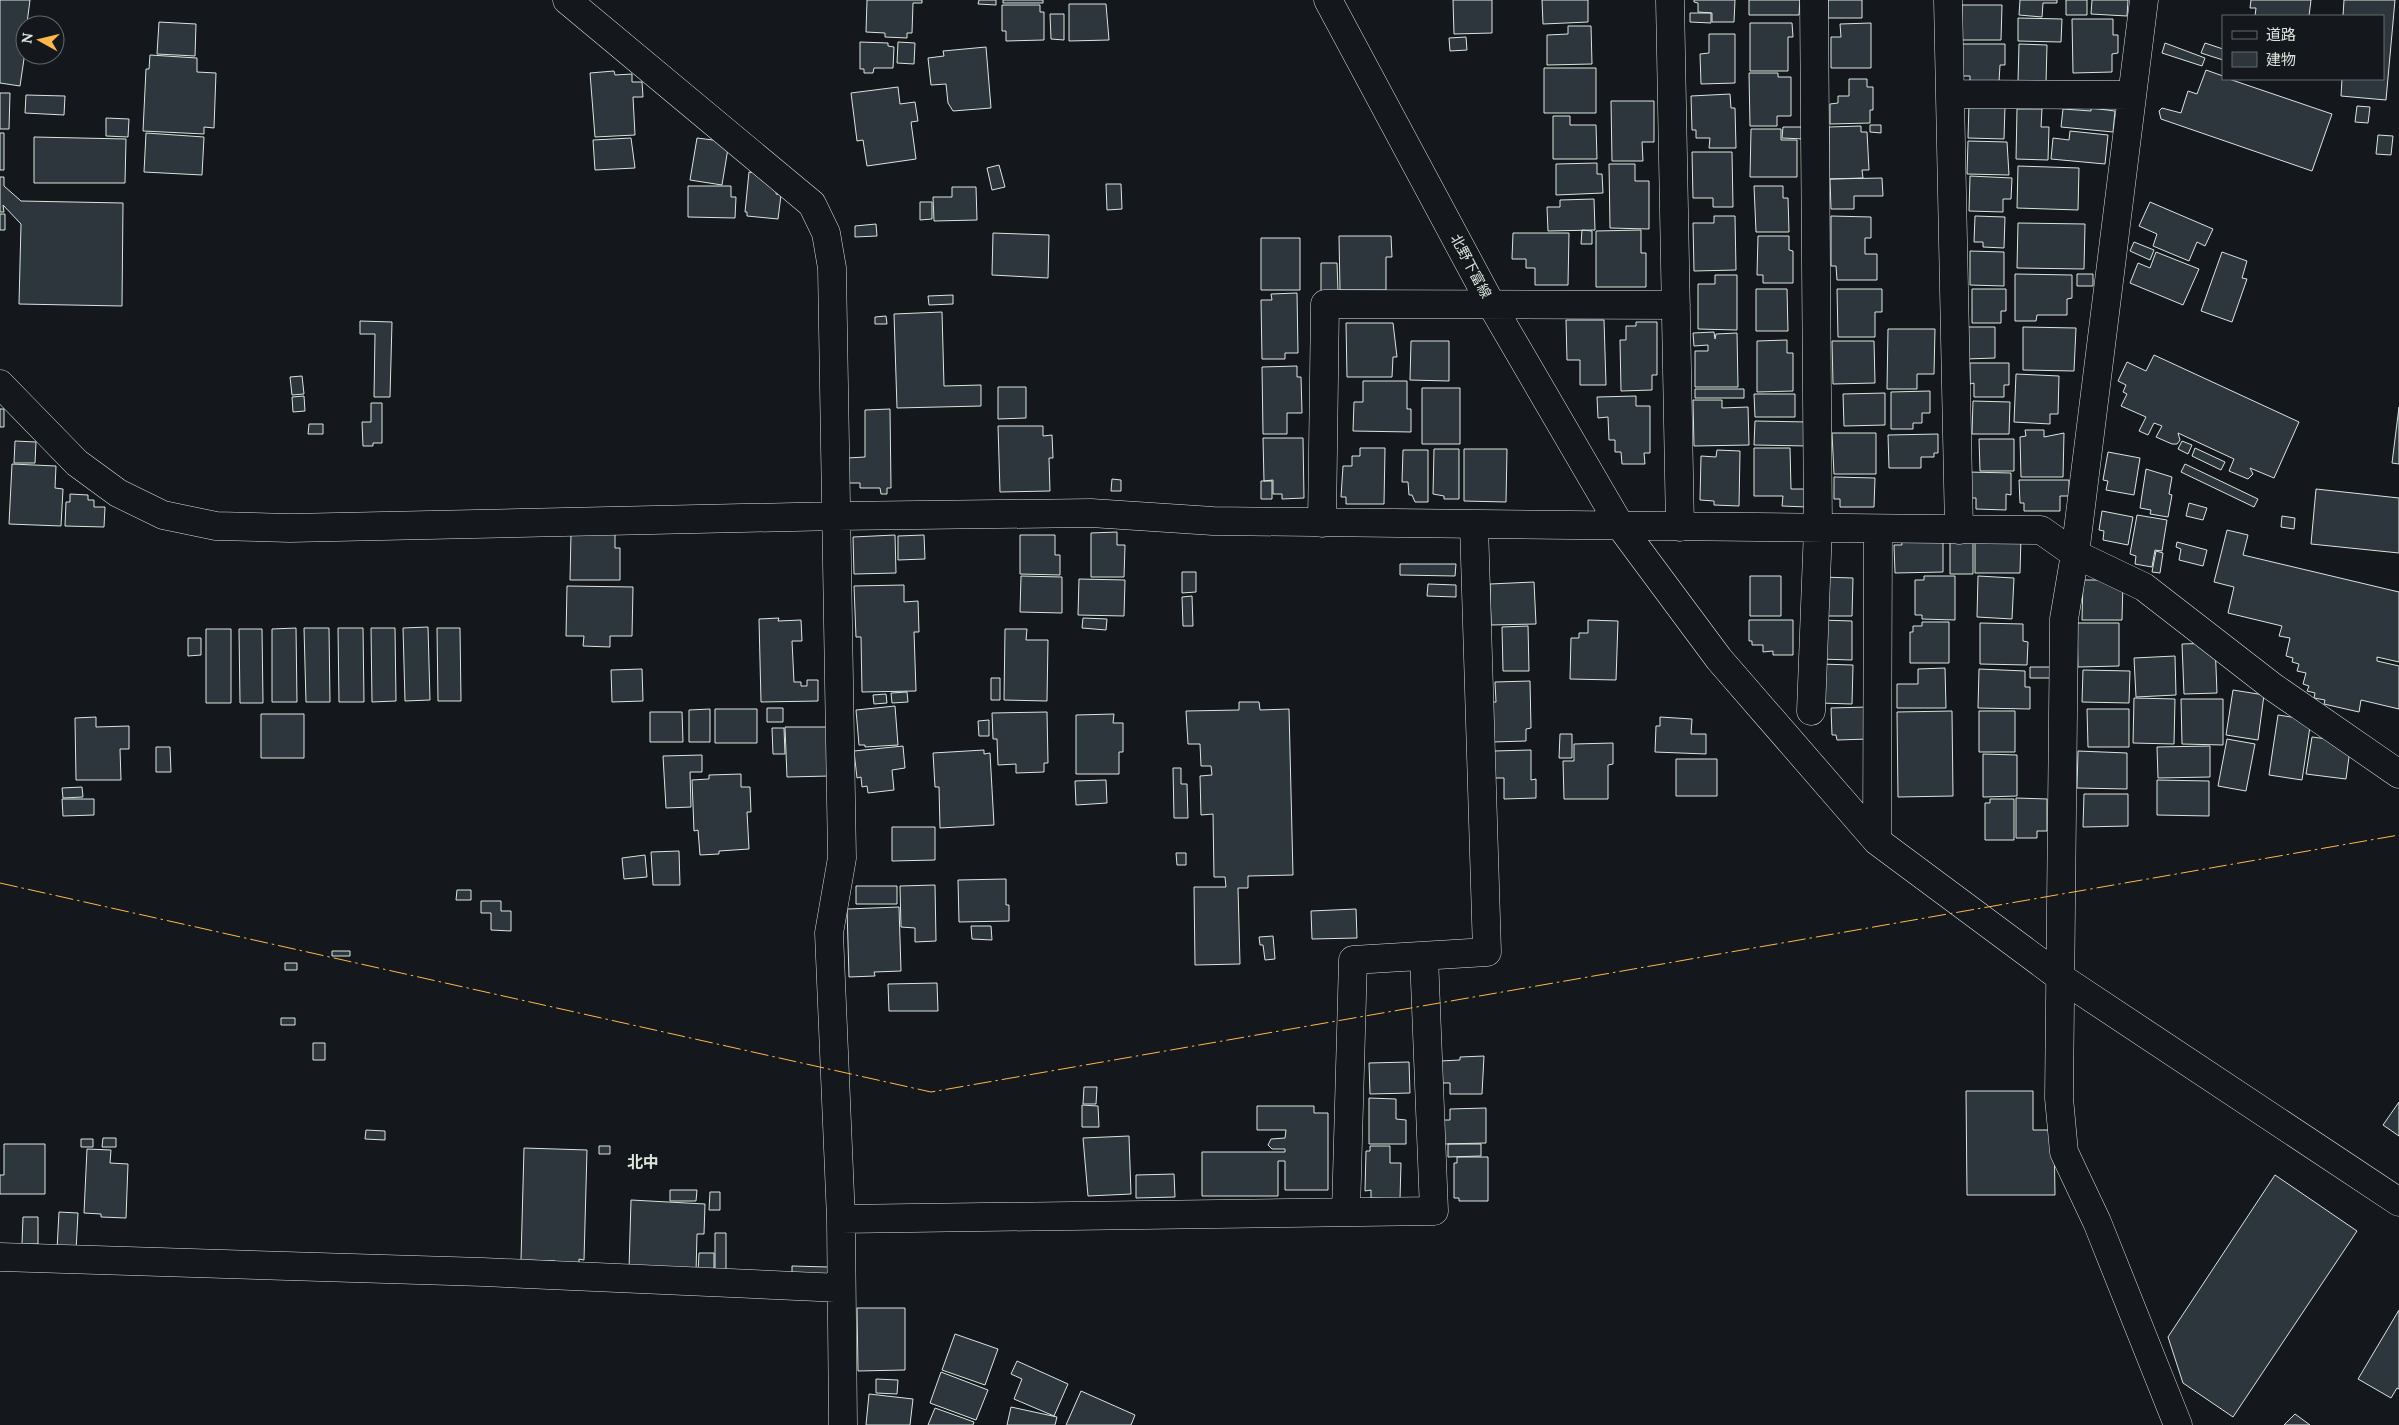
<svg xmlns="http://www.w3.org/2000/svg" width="2399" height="1425" viewBox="0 0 2399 1425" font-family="Lora,'Noto Sans JP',serif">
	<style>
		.building { fill: #2c363c; stroke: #d8e6dc }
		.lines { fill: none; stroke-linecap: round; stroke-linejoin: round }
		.minor-casing { stroke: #d8e6dc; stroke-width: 29 }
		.minor { stroke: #14181c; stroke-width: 28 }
		.power { stroke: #ffb74d; stroke-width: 1; stroke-dasharray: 18 4 2.5 4; stroke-linecap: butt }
		.labels { text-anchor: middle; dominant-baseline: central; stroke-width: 4; stroke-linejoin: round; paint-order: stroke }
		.street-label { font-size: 14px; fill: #d8e6dc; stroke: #14181c }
		.quarter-label { font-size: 16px; font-weight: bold; fill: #d8e6dc; stroke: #14181c }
	</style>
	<rect width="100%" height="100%" fill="#14181c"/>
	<path class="building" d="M0,0H30L27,23L31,25H25V52L20,86L0,83Z
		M867,0H922V3H913L912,33H907V38L885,37V33L866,32Z
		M979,0H996V5L978,4Z
		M1003,0H1043V3H1003Z
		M1453,0H1492V33L1454,34Z
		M1542,0H1588V22L1543,24Z
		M1694,0H1735L1734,22H1712V13L1698,12V3L1694,2Z
		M1749,0H1800L1799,15H1749Z
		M1828,0H1862V18H1828Z
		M2020,0H2057V3H2043L2042,17L2019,15Z
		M2066,0H2087V15H2066Z
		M2092,0H2128L2127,16L2091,14Z
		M2251,0H2311L2309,16H2255L2256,8H2250Z
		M2344,0H2395L2386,100L2341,96L2342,79H2383V16H2343Z
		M1069,4H1106L1109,40L1069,41Z
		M1002,5H1040V12H1044V40L1006,41V31H1002Z
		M1962,5H2002L2001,40H1962Z
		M1690,13H1711V23L1690,22Z
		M1050,14H1064V40L1051,39Z
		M2018,18L2062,19L2061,42L2018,41Z
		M2072,19H2113V35H2118V53L2112,54V72L2073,73Z
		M159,22L196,24L195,56L157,54Z
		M1750,23H1792L1793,37H1788V71H1750Z
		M1871,23V68H1831V37H1841L1840,24Z
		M1568,26H1591L1592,64L1547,65V35L1568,34Z
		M1709,34H1735V83L1701,84L1700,54L1709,53Z
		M1466,37L1467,50L1450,51L1449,38Z
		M860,42L888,43V46L894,47L893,68H874L873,73H864V69H860Z
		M898,42L915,43L914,64L897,63Z
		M2165,43L2205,58L2202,66L2162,53Z
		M2205,43L2223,49V60L2201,53Z
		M1962,44H2005V65H2000L1999,82H1970V76H1962Z
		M2019,44L2047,45L2046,83L2018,82Z
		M986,47L991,108L953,111L948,103L946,84L931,85L928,58L944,56L943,51Z
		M150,55L197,58V72L216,73L214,128L204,127V134L143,131L146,69H149Z
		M1544,68H1596V113H1544Z
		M2206,70L2223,76V79H2229L2332,114L2312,171L2161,119L2159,111L2162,108L2181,113L2188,91L2197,94Z
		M614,71L615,75L632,74V82H642L643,97H633L635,135L595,137L590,73Z
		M1749,73H1778V77H1791V116H1777V126H1750Z
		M1849,79H1867V87H1873V110H1870V123L1830,124V104L1838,103V96H1849Z
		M898,87L900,104L915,102L918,121L911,122L916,159L867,166L863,140L857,141L851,93Z
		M0,93H10L9,129H0Z
		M1730,94L1731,108H1735L1736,148H1709L1710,138H1696V130H1692L1691,96Z
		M26,95L65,96L64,115L25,113Z
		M1611,101H1654V142H1642L1643,161H1612Z
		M1969,104L2005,106L2004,139L1968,138Z
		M2357,106L2370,107L2368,123L2355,122Z
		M2091,108L2115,111L2113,132L2061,127L2063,109L2091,111Z
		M2017,109H2042L2041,127H2049L2048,160L2016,159Z
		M1553,116H1570V125H1596L1597,159H1553Z
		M106,118L129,119L128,137L106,136Z
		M1870,125H1881V133L1870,132Z
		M1861,126V132H1867L1869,170H1862L1863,178L1829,179V127Z
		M1783,127H1804V139L1782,138Z
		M1751,129H1781V140H1797V177H1750Z
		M2070,131L2108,135L2105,164L2051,159L2053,138L2069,140Z
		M0,133H4V170H0Z
		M146,133L204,137L202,175L144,172Z
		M2378,135L2393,136L2391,155L2376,154Z
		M34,137L126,139L125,183H34Z
		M631,138L635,168L595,170L593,140Z
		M697,138L729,142L722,185L690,180Z
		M1968,141L2007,142L2009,175L1967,174Z
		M1692,152H1732L1733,207H1713V198H1693Z
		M1597,163V174H1602L1603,193L1556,195V164Z
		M1609,164H1635V181H1649V229L1610,228Z
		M999,165L1005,187L992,190L987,168Z
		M2018,166L2079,168L2078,210L2017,208Z
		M749,172L762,174L761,180L777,182L776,194L781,195L778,219L747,216V212H745Z
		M1970,176L2012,178L2011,199H2003V212L1969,211Z
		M0,177H4V186L21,201L123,203L122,306L19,304L21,224L3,205L4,212H0Z
		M1882,178L1883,196H1854V209H1831L1830,179Z
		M1106,184H1121L1122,209L1107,210Z
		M688,186H731V197H736L735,218L688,217Z
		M1754,186H1783V198H1788L1789,232H1756Z
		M952,187H976L977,220L934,221L933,197H952Z
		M1594,199L1595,230L1548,231L1547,207H1560V200Z
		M920,202H932V219L920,220Z
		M2150,202L2213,229L2205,246L2197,242L2189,261L2153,246L2157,234L2139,226Z
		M0,214H5V230H0Z
		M1714,216H1735L1736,270L1694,271L1693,223H1714Z
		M1831,216L1871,217V238H1865V254H1877V280H1837L1836,266H1831Z
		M1975,216L2005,217L2004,248L1983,247V242H1974Z
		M2018,223L2085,224L2084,269L2017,268Z
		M876,224L877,236L855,237V226Z
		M1582,230L1592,231V244H1581Z
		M1641,230V253H1646V287H1596V231Z
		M993,233L1049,235L1048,278L992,275Z
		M1513,233H1569L1568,285H1535V268H1526V259H1512Z
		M1339,236H1391L1392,257H1386V290H1340Z
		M1758,236H1789V250L1793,251V283H1763V275H1757Z
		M1261,238H1300V290H1261Z
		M2134,242L2154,250L2150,260L2130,251Z
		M1970,251L2004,252V286L1970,285Z
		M2156,252L2199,269L2183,305L2130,283L2138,263L2150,268Z
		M2222,252L2247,261L2242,278L2247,279L2232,322L2201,311Z
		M1321,263H1337L1338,291L1321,292Z
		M2015,274L2072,275V298L2067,299V315H2037L2036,321H2015Z
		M2077,274H2093V286H2077Z
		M1715,275H1737V330L1698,329V284H1715Z
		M1756,289H1787L1788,331H1756Z
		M1837,289H1882V312H1875V337H1838Z
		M1972,289H2006V311H2001V323H1972Z
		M1297,293L1298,353H1285V359H1262L1261,300H1272L1271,294Z
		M953,295V304L929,305L928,296Z
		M942,312L944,386L981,385V406L897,408L894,314Z
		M886,316L887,324H875V317Z
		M1566,320H1604L1606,385H1580V360H1567Z
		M360,321L392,322L390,397H374L375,334H360Z
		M1636,322H1657V375H1652V390L1621,391L1620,340H1626V326H1636Z
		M1346,323H1393L1397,357H1393L1392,377H1347Z
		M1965,327H1995V358L1966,359Z
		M2023,327L2076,328L2074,371L2023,370Z
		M1888,329H1935L1934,374H1917V389H1887Z
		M1714,332L1715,339L1716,334L1737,333L1738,387H1695V351H1708V345L1694,346L1693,333Z
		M1787,340V353H1793V391L1757,392V341Z
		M1411,341H1449V381L1410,380Z
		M1832,341H1874L1875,383L1833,384Z
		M2154,355L2299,422L2274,478L2250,468L2253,474L2248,479L2229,471L2234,459L2178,433L2180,440L2177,444H2172L2156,437L2162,426L2154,423L2148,435L2139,431L2146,417L2121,406L2127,394L2123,392L2126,385L2118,381L2127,362L2146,371Z
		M1970,363H2009V385H2004V397H1974V383L1970,384Z
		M1297,366V377H1301L1302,413H1287V434H1263L1262,367Z
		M2016,374L2059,376L2058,414H2050V424L2014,422Z
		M302,376L304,394L292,395L290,377Z
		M1363,381H1407V409H1411V432L1353,431L1354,402H1363Z
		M998,387H1026V418L998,419Z
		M1422,388H1460V444H1422Z
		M1695,389H1744V398H1695Z
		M1930,391V413H1922V423H1913V429H1891V392Z
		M1885,393V425L1844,426L1843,394Z
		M1754,394H1795V417H1755Z
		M304,396L305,411L293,412L292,397Z
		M1636,396V406H1650V453H1644L1645,464H1622L1621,452H1615V440H1609L1608,417L1598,418L1597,397Z
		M1693,400H1722V408L1748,407L1749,445L1694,446Z
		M1973,401L2010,402L2009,434H1972Z
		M371,403H382V443H373V446H363L362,422H371Z
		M2399,407V464L2392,463Z
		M0,409H4V427H0Z
		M890,409L891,488H887V494H881L880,488H860V483H847V458L865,457V410Z
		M1755,421L1808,422L1807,446L1754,445Z
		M309,424H323V434H308Z
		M998,426H1043V436L1052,435L1053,458H1049L1050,491L1000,492Z
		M2025,430H2044V437L2064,433L2063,477H2021L2020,437L2026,436Z
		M1832,433H1876V474H1834Z
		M1938,434V453H1934V457H1921V468H1889L1888,435Z
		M1263,438H1303L1304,498L1282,499V494H1273V480L1264,481Z
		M1979,439H2014V471H1980Z
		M15,441L36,442L35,463H14Z
		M2182,441L2192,445L2188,454L2178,449Z
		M1360,448H1385L1384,504H1346V497H1341L1343,466H1352V456H1360Z
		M1754,448H1790L1791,489H1807V507L1782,506L1783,496H1754Z
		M2195,448L2225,462L2221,470L2192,456Z
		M1434,449H1459V499H1444V496L1433,494Z
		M1464,449H1507L1506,502L1464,501Z
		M1403,450H1428V502H1415L1412,495H1409L1408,482H1402Z
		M1717,450L1740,451L1739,506L1714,505V501L1700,500L1701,456L1716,457Z
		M2108,452L2140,458L2134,495L2106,490L2108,481L2103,480Z
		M12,464L56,466L55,488L63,489L61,526L9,524Z
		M2185,464L2258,499L2254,507L2181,472Z
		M2146,469L2172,477L2169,494L2172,495L2168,517L2150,514L2151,510L2140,508Z
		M1968,472L2011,473V495L2006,494V510L1976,509V498H1967Z
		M1834,477L1875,478L1874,507H1840V499H1834Z
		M1112,479L1121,480V491H1111Z
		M2019,480H2069V496H2060V511H2024V503H2020Z
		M1261,481H1272V499H1261Z
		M2316,489L2399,498V553L2311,544Z
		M70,494L88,495V500H94V507H105L104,527L65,526L66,502H70Z
		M2189,503L2207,508L2203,520L2186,516Z
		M2102,511L2133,517L2128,545L2103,540L2104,531L2099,530Z
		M2137,515L2167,520L2162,551L2155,550L2152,567L2135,564L2136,556L2130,554Z
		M2282,516L2295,518L2294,529L2281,527Z
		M2227,530L2248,535L2243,555L2399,592V662L2377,657V661L2399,666V709L2361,700L2359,712L2324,704L2325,700L2314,698L2315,693L2307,691L2309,686L2303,684L2306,673L2297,671L2299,664L2292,662L2293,658L2286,656L2290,638L2279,636L2282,626L2228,613L2234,587L2214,582Z
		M1117,532V545H1125L1124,577H1091V533Z
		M571,533H615V548H620V580H570Z
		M1950,533H1973V574H1950Z
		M895,535L896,573L854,574L853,537Z
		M924,535L925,559L898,560V536Z
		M1020,535H1055V555H1060V575L1020,574Z
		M1901,536H1943V572L1895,573L1894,545H1902Z
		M2021,536L2020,573H1975V540Z
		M2177,542L2207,550L2203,566L2179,560L2181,549L2176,547Z
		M2156,551L2163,553L2160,573L2152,572Z
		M1400,564H1456L1455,576L1400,575Z
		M1182,572H1196V592L1182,593Z
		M1021,576L1062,577V613L1020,612Z
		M1750,576H1781V616H1750Z
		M1924,576H1955V620L1922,619V615H1915V580H1924Z
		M1978,576L2014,578L2012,619L1977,617Z
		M1821,577L1853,578L1852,616H1820Z
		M1079,579L1125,580L1124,616L1078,615Z
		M2083,580H2123L2122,620H2082Z
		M1534,582L1536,624L1491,625L1490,584Z
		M1428,584L1456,585V597L1427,596Z
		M904,585V602L918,601L919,632H914L916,691L862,692L861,637H856L854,586Z
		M567,586L633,587L632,636H610V647L583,646L584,636H566Z
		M1192,596L1193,626H1183L1182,597Z
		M779,618L778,621L801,620L802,641H792L794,682H801V686H807V680H818V701L761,702L759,619Z
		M1083,618L1107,619L1106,630L1082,628Z
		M1588,620L1618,621L1616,680L1570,679L1571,638H1579V633H1588Z
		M1749,620H1793V655H1773V651L1763,652V645H1752V641H1749Z
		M1820,620L1852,621V660L1819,659Z
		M1922,622H1949V663H1910V632H1913V626H1922Z
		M1980,623L2023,624V641L2028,642L2027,665L1980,664Z
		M2077,623H2119V666L2078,667Z
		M1528,626L1529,671H1503L1502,627Z
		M428,627L430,700L405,701L403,628Z
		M296,628L297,702H272V629Z
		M304,628H329L330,702H306Z
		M338,628H363L364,702H339Z
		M371,628H395L396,701L372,702Z
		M437,628H460L461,701H438Z
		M206,629H231V703H206Z
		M239,629H262L263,703H240Z
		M1005,629H1027L1026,640H1048L1047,701L1004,700Z
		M188,638H201V655L188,656Z
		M2215,643L2217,693L2184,694L2182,644Z
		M2175,656L2176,695L2136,697L2134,658Z
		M1820,664L1853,665L1852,704L1819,703Z
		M2030,667H2052V678H2030Z
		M1945,668L1946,708H1897V684H1918V669Z
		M642,669L643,701L612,702L611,670Z
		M1979,669L2025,671V687H2030V709L1978,708Z
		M2083,670L2130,671L2129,703L2082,702Z
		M991,678H1000V700H991Z
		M1530,681L1531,728L1526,729V741L1492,742L1491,702H1496L1495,682Z
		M2233,690L2264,695L2258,740L2226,735Z
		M907,692L908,702L892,703L891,693Z
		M886,694L887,703L874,704L873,695Z
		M2134,698L2175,699L2174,744L2133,743Z
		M2181,699H2223V745L2182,744Z
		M1239,702H1259L1260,710L1289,709L1293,875L1248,876V888H1238L1240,964L1195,965L1194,887H1226L1225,877H1214L1213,814L1201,815L1200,776L1212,775L1211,766H1201L1200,744H1188L1186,711L1239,710Z
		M895,706L898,745L865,747V745H859L856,710Z
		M1868,707L1869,739L1837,740L1836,735H1832L1831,708Z
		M767,708H783V722H767Z
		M710,709V742H689V710Z
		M715,709H757V743H715Z
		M2087,709H2129V747H2088Z
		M1952,711L1953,796L1898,797L1897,712Z
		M1979,711H2015V752H1979Z
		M650,712H682L683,742H650Z
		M1047,712L1048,763H1044V772L1016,773V764L998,765L997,739H993L992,713Z
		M261,714H304V758H261Z
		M1114,714L1113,723H1123V752H1119V774H1076V715Z
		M2278,715L2311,720L2302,780L2269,775Z
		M96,717V727L129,726V749H120L121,780H76L75,718Z
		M1660,717L1692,719L1691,734H1706V754L1655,752L1656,726H1660Z
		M989,720V736H979L978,721Z
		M785,727H829L830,776L787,777Z
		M772,728H784L785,754H773Z
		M1560,734H1572V758H1559Z
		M2312,737L2351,742L2346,779L2306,774Z
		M2227,739L2255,744L2246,791L2218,786Z
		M1613,743V764L1608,765V799H1564L1563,761H1574V744Z
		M903,746L905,768L892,770L894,790L868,793L867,786L862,787L861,777L857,778L854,751Z
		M2210,746V777L2158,778L2157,747Z
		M156,747H170L171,772H156Z
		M984,750V754L990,753L994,825L940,828L939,787H935L933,753Z
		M1531,750V780L1536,779V798L1504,799V778H1495L1494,751Z
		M2078,751L2127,753V789L2077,788Z
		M1983,754L2017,755V796L1983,797Z
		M702,755V772H690L691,807L666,808L663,756Z
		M1676,759H1717V796H1676Z
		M1173,768H1181V784H1187L1188,818H1174Z
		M741,774V787H750L751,812H747L749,849L719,851V854L700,855L698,830L694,831L692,780L709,779V775Z
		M1106,780L1107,803L1076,805L1075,781Z
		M2157,780L2209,781V816L2157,815Z
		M82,787L83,797L63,798L62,788Z
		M2084,794H2128V826L2083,827Z
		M2016,798L2047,799V831H2037V838H2016Z
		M62,799H94V815L63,816Z
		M1990,799H2014V840H1985V803H1990Z
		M892,827H935V860L892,861Z
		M679,851L680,885H653L651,852Z
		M1176,853H1186V865H1177Z
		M645,855L647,877L624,879L622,858Z
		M1006,879V905H1009V921L959,922L958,880Z
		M935,885L936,941L915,942V928L901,927L900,886Z
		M856,886H897V904H856Z
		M457,890H471V900H456Z
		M481,901H501V911H511V931L491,930V913H481Z
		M899,907L901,971L874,972L875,976L849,977L847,909Z
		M1356,909L1357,938L1312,939L1311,911Z
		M971,926H991L992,940L972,939Z
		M1273,936L1275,959L1265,960L1263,945H1260L1259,937Z
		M332,951H350V956H332Z
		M285,963H297V970H285Z
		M937,983L938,1011H889L888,984Z
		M281,1018H295V1025H281Z
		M313,1043H325V1060H313Z
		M1484,1056L1482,1094H1450V1083H1440V1061L1460,1060V1057Z
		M1409,1062L1410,1093L1370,1094L1369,1063Z
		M1084,1087H1097L1096,1104H1083Z
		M1966,1091H2033V1130H2054L2055,1195H1967Z
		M1369,1098L1396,1099V1119L1406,1120V1144H1369Z
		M2399,1102V1136L2383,1125Z
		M1082,1105L1098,1106L1099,1127H1082Z
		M1257,1106H1314V1113H1328V1190H1285V1161H1278V1196H1202V1152H1285V1149H1272L1268,1145L1271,1139L1285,1138L1286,1130H1257Z
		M1486,1108V1143L1443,1144L1442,1120H1450V1109Z
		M366,1130L385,1131V1140L365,1139Z
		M1129,1136L1131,1194L1088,1196L1083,1138Z
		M103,1138H116V1147H102Z
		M81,1139H93V1147H81Z
		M4,1144H45V1194H0V1175H4Z
		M1448,1144H1481V1156L1448,1157Z
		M599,1146H610V1154H599Z
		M1370,1146H1390V1163H1401L1400,1199L1371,1198V1190L1365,1191L1366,1151H1370Z
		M524,1148L587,1150L584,1260L579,1259V1268L555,1267V1261L521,1260Z
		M87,1149L111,1150L110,1163L128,1164L126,1218L101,1217V1214L84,1213Z
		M1457,1157H1488V1201H1459V1198H1454V1163H1457Z
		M1174,1174L1175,1197L1136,1198V1175Z
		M2275,1175L2357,1231L2233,1417L2183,1383L2168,1337Z
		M670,1190H697L696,1201H670Z
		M710,1192H720V1210H709Z
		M631,1200L705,1204L704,1234H697L696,1273L629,1269Z
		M59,1212L78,1213L76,1251L57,1250Z
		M23,1217H38V1244H22Z
		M715,1233H726V1272H715Z
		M699,1253H714V1273H698Z
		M792,1266L828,1267V1277L792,1276Z
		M857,1308H905V1370L858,1371Z
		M2399,1310V1389L2397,1388L2391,1398L2358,1379Z
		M955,1334L998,1349L985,1385L942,1370Z
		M1017,1361L1068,1384L1054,1416L1014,1399L1022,1379L1011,1374Z
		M941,1372L988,1390L976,1420L930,1403Z
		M876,1379L898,1380L897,1394L876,1393Z
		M1081,1391L1135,1415L1131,1425H1066Z
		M869,1394L913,1399L910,1425H866Z
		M1011,1407L1057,1417L1055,1425H1007Z
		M935,1408L974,1422L973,1425H928Z
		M2295,1414L2310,1425H2284Z"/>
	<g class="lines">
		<g class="minor-casing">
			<path id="minor" d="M567,0L812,204L826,233L832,268L842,858L829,933L841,1219L843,1425
				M1328,0L1491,304L1621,527L1719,659L1877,841L2060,977L2399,1202
				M1670,0L1680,527
				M1948,0L1959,530
				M2144,0L2075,554L2064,619L2059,1098L2064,1152L2097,1222L2178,1425
				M1950,94L2132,95
				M0,384L77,463L118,493L163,515L216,526L290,528L837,516L1091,513L1213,521L2041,530L2075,554L2144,587L2273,687L2399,774
				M1322,523L1325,304L1676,305
				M1811,711L1818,528L1814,0
				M1877,841L1878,529
				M1346,1212L1353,960L1487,952L1474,525
				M841,1219L1434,1211L1424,956
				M0,1257L483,1272L841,1288"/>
		</g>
		<use href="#minor" class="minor"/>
		<path class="power" d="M0,883L931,1092L2399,835"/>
	</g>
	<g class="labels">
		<g class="street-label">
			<text transform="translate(1471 266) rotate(62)">北野下富線</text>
		</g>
		<g class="quarter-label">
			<text x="643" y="1162">北中</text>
		</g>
	</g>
	<rect x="2222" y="15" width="162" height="65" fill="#14181c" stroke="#626a69"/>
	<rect x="2232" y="31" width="25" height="8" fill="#14181c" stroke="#626a69"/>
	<text x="2266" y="40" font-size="15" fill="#d8e6dc">道路</text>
	<rect x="2232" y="52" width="25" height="15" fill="#2c363c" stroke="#626a69"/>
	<text x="2266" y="65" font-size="15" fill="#d8e6dc">建物</text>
	<g transform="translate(40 40) rotate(278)"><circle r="24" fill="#14181c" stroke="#626a69"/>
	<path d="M0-4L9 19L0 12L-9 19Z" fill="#ffb74d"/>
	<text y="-8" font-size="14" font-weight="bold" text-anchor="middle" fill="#d8e6dc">N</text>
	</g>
</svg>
